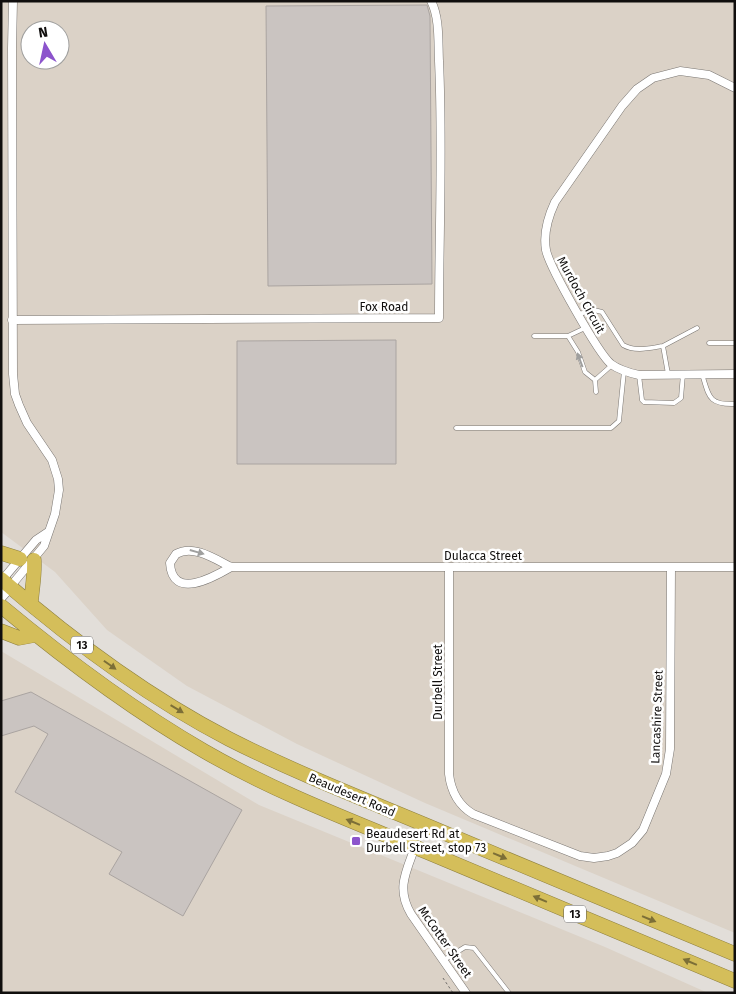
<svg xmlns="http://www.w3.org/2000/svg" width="736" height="994" viewBox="0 0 736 994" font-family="'Fira Sans',sans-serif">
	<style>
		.built { fill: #dbd2c7; fill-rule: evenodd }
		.building { fill: #cac4c1; stroke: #aaa4a1 }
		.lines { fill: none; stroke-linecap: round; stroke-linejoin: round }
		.lane-casing { stroke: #7a7672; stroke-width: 5 }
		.street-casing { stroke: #7a7672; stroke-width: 9 }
		.secondary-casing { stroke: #7a7672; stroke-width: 11 }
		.highway-casing { stroke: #8f803f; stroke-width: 15 }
		.path { stroke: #6f6c69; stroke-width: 1; stroke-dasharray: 2.5 2.5; stroke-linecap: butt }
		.lane { stroke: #fff; stroke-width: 4 }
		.street { stroke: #fff; stroke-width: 8 }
		.secondary { stroke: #fff; stroke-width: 10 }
		.highway { stroke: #d4be5a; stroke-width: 14 }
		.oneway { fill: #9f9f9e }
		.oneway2 { fill: #7c6f37 }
		.poi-dot { fill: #8c54cc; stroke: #fff; stroke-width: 2 }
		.labels { text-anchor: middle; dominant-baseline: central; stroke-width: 5; stroke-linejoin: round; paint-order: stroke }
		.shield { fill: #fff; stroke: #585656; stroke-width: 1 }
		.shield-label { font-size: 11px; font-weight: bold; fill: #100e0d }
		.street-label { font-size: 12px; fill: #100e0d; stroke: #fff }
		.poi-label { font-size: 12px; fill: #100e0d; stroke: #fff; text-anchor: start }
	</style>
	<rect width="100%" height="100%" fill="#e2ded9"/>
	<path class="built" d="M1,1H735V933L425,803L297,744L187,686L107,630L55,572L1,532ZM30,30H60V60H30Z
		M1,651L259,805L605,947L708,993H1Z"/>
	<path class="building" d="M427,5L430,16L432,284L268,286L266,6Z
		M396,340V464H237V341Z
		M31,692L242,810L183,916L109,874L122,852L15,792L48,734L34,726L1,736V701Z"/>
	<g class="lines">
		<g class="lane-casing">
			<path id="lane" d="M579,314L594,310L602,312L623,345C635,352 650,348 663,346L668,374
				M534,336H568L585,328
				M568,336L578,352L585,372L595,380L596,392
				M709,343H735
				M663,346L697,328
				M702,374C709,396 708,405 735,404
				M639,375L642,400L644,402L674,403L681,398L683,374
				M595,380L612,365
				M456,428H611L619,421L624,371
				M444,960L465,947L474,948L509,993"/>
		</g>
		<g class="street-casing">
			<path id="street" d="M735,88L709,75L680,71L653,78L637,89L622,106L555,202C548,217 543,233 546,250C549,266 598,353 611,364C619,370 630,373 639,375L735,374
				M12,320L439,318C439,232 443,147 439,61C438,43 440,18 431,1
				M231,567C214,577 172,601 170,563L176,554C193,544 215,559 231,567H735
				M449,567V774C451,791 458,805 473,814L580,856L594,858L608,856L617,853L632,843L643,830L666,774L670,749L671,567
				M2,580L36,540L48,532
				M10,587L44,546L55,514L59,490L58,479L52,460L27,423L19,405L15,394L13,374L12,48L13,1
				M415,847C406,872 396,889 411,914L466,993"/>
		</g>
		<g class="secondary-casing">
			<path id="secondary" d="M1,597L10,587"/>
		</g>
		<g class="highway-casing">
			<path id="highway" d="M1,553L20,559
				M1,579C71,640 146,696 229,739C302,776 379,805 454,837C548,876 641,915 735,954
				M31,603C32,588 35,575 34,560
				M1,606C66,660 131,709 204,751C275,792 352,821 427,852C530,895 632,938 735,981
				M1,631L19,638L35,635"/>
		</g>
		<path class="path" d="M443,978L453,993"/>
		<use href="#lane" class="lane"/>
		<use href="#street" class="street"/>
		<use href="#secondary" class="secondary"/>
		<use href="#highway" class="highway"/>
	</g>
	<defs><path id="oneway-solid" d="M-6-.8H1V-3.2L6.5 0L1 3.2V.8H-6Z" transform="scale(1.25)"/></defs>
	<g class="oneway">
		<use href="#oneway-solid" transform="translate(580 360) rotate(-110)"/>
		<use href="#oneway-solid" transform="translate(197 552) rotate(16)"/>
	</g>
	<g class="oneway2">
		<use href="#oneway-solid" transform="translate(110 665) rotate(35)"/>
		<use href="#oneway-solid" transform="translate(177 709) rotate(31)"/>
		<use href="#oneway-solid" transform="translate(353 822) rotate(-158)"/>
		<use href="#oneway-solid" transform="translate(500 856) rotate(23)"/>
		<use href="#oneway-solid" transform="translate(540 899) rotate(-157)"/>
		<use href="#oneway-solid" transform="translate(649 919) rotate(22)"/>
		<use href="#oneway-solid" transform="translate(690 962) rotate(-157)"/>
	</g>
	<rect class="poi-dot" x="351" y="836" width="10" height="10" rx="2.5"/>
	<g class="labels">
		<g class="shield">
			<rect x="71" y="636.5" width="22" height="17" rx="4"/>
			<rect x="564" y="905.5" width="22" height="17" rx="4"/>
		</g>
		<g class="shield-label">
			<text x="82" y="645">13</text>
			<text x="575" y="914">13</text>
		</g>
		<g class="street-label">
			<text transform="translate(581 295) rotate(61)">Murdoch Circuit</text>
			<text x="384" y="307">Fox Road</text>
			<text x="483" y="556">Dulacca Street</text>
			<text transform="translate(438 682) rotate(-90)">Durbell Street</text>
			<text transform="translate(657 717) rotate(-88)">Lancashire Street</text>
			<text transform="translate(352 795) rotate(23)">Beaudesert Road</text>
			<text transform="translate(445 942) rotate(55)">McCotter Street</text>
		</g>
		<g class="poi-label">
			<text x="366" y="834">Beaudesert Rd at<tspan x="366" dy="14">Durbell Street, stop 73</tspan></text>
		</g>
	</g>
	<rect width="736" height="994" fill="none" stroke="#100e0d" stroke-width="5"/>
	<g transform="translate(45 45) rotate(351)"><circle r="24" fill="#ffffff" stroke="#9f9f9e"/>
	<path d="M0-4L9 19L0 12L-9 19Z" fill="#8c54cc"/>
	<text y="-8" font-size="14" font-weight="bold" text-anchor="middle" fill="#100e0d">N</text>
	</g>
</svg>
